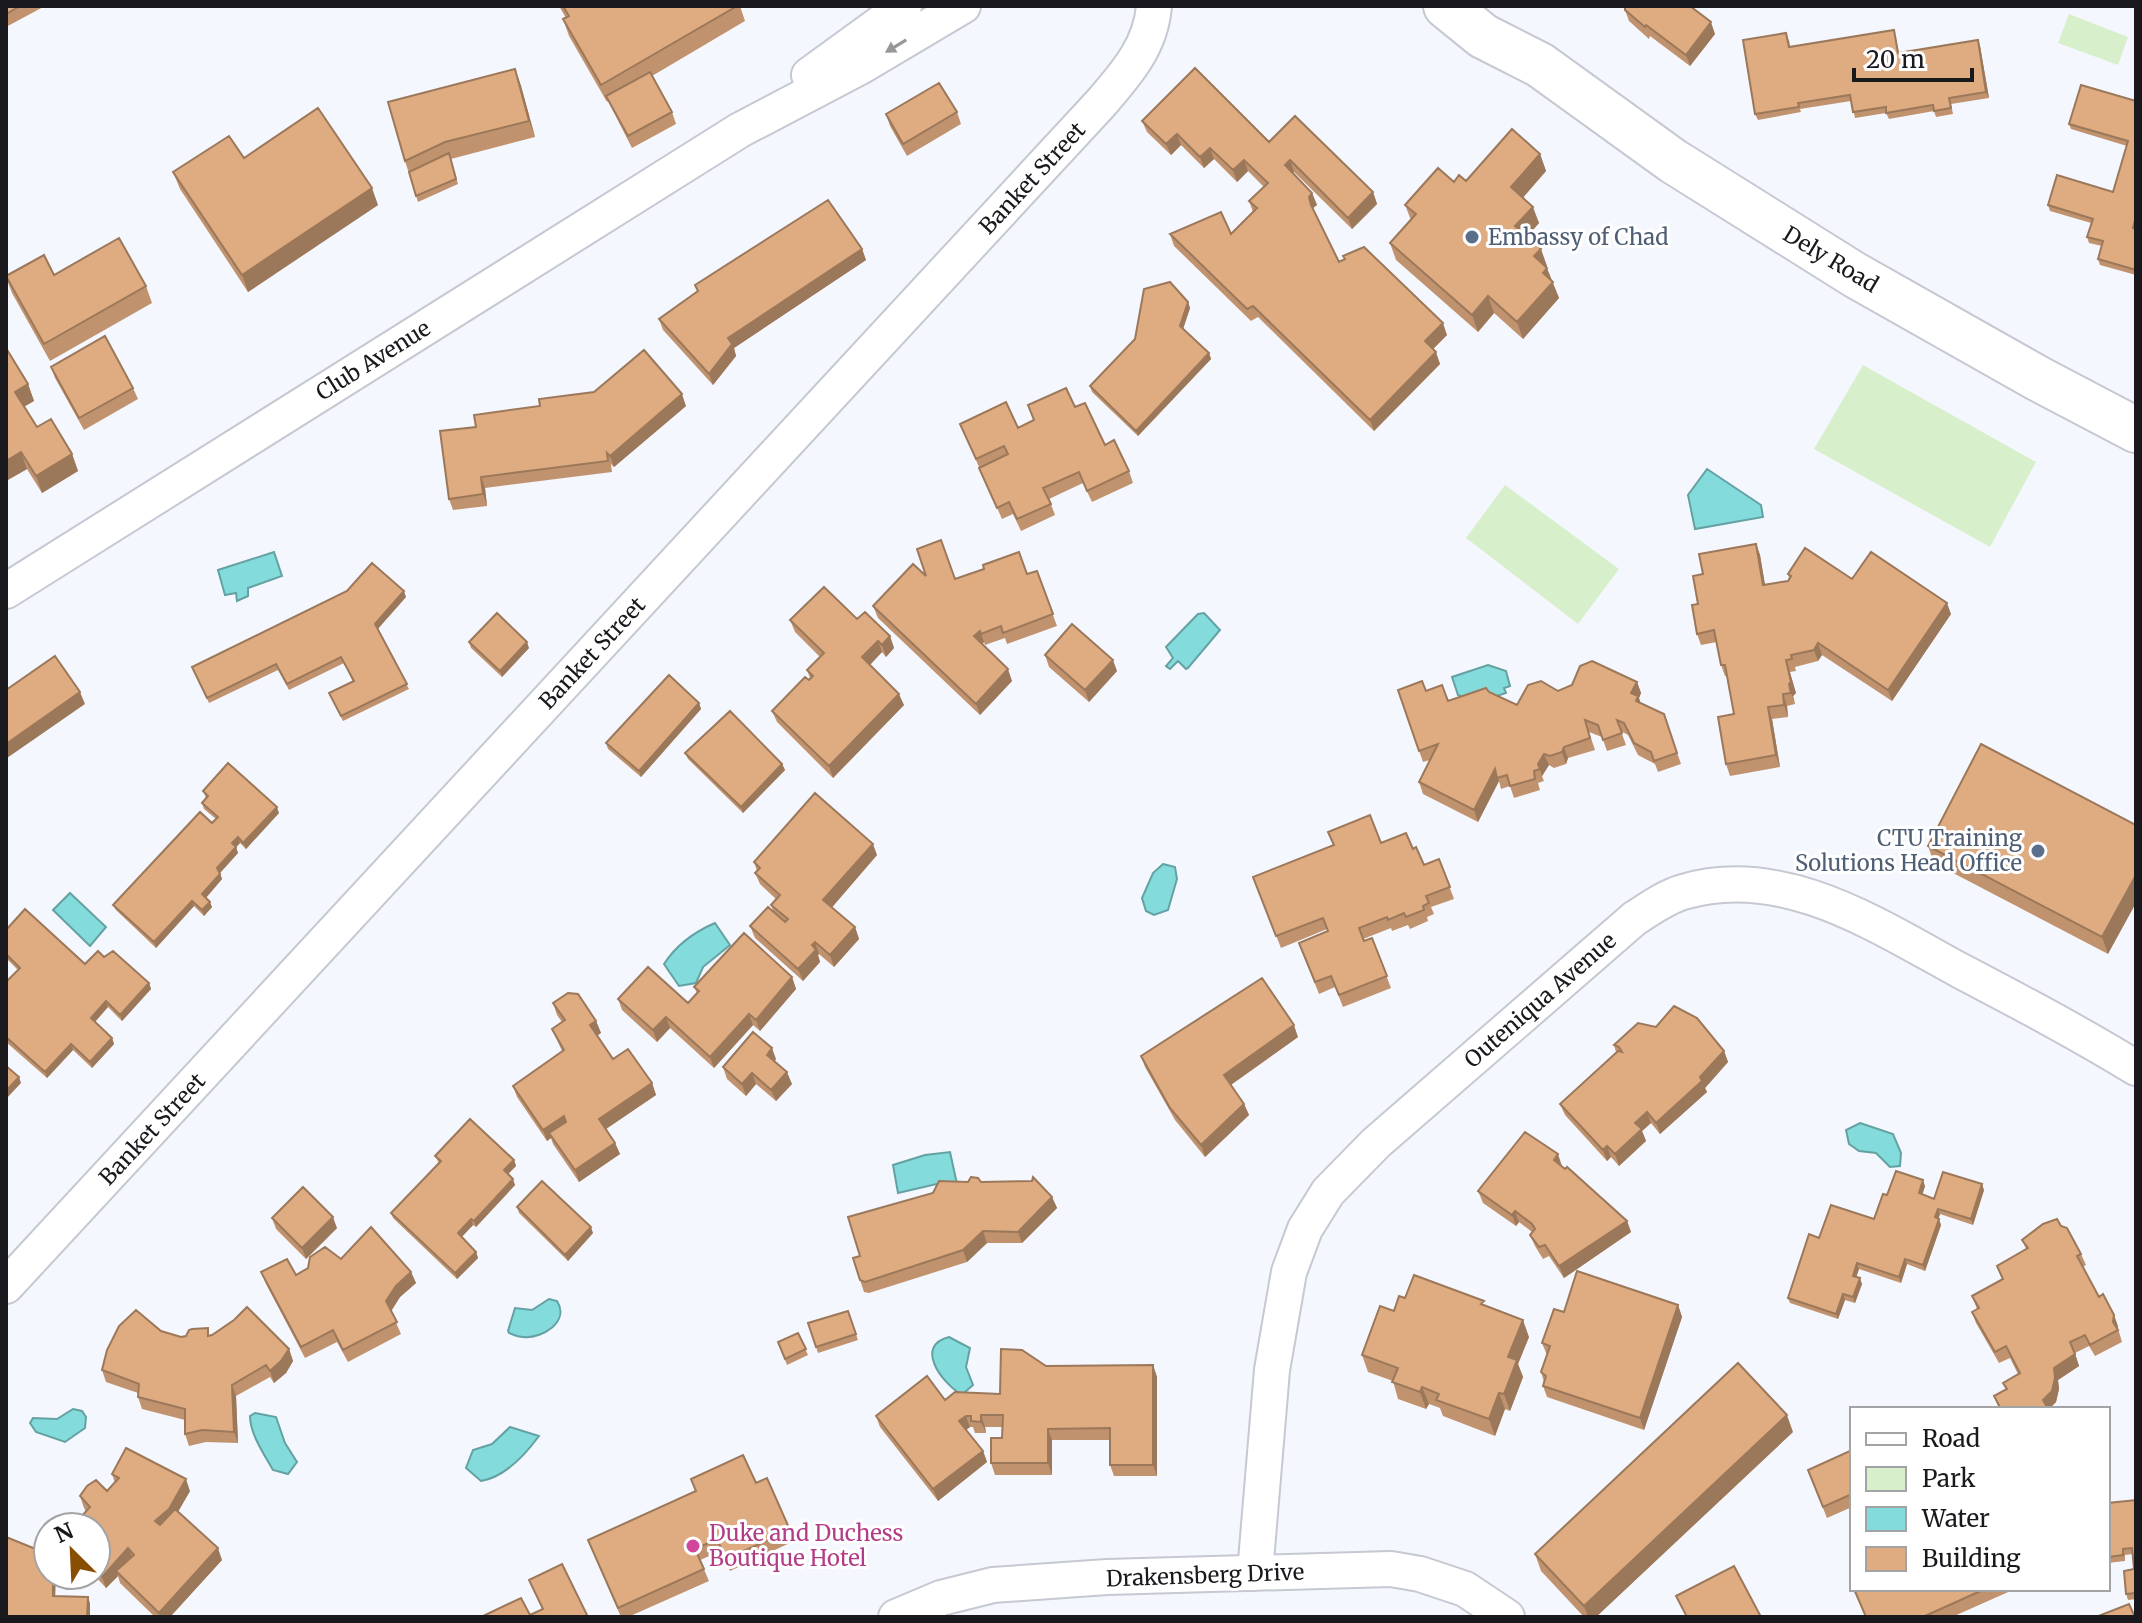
<svg xmlns="http://www.w3.org/2000/svg" width="2142" height="1623" viewBox="0 0 2142 1623" font-family="Merriweather,serif">
	<style>
		.green { fill: #d8efcb }
		.water { fill: #84dbdb; stroke: #64a1a2; stroke-width: 2 }
		.lines { fill: none; stroke-linecap: round; stroke-linejoin: round }
		.street-casing { stroke: #c6c8d2; stroke-width: 38 }
		.secondary-casing { stroke: #c6c8d2; stroke-width: 48 }
		.street { stroke: #fff; stroke-width: 34 }
		.secondary { stroke: #fff; stroke-width: 44 }
		.wall { fill: #c0936e }
		.shaded-wall { fill: #9c785a }
		.building { fill: #dfab80; stroke: #9c785a; stroke-width: 2 }
		.oneway { fill: #989899 }
		.service-dot { fill: #5c6f8a; stroke: #fff; stroke-width: 3 }
		.hotel-dot { fill: #d1479c; stroke: #fff; stroke-width: 3 }
		.labels { text-anchor: middle; dominant-baseline: central; stroke-width: 6; stroke-linejoin: round; paint-order: stroke }
		.street-label { font-size: 22px; fill: #19191d; stroke: #fff }
		.service-label { font-size: 22px; fill: #4e5e75; stroke: #fff; text-anchor: start }
		.hotel-label { font-size: 22px; fill: #b23c85; stroke: #fff; text-anchor: start }
	</style>
	<rect width="100%" height="100%" fill="#f5f7ff"/>
	<path class="green" d="M2069,14L2128,37L2118,65L2058,43Z
		M1863,365L2036,462L1990,547L1814,449Z
		M1505,485L1619,569L1578,624L1466,538Z"/>
	<path class="water" d="M1707,469L1761,505L1763,517L1695,529L1688,495Z
		M274,552L282,576L248,588V596L237,601L236,593L225,595L218,570Z
		M1204,613L1220,630L1188,668L1186,669L1178,661L1170,669L1166,666L1173,658L1166,647L1198,614Z
		M1488,665L1506,671L1510,686L1504,688L1506,693L1476,703L1458,695L1452,677Z
		M1163,864L1175,867L1177,879L1168,910L1154,915L1146,911L1142,898L1153,873Z
		M70,893L106,927L90,946L53,910Z
		M715,923L730,945L703,967L696,983L679,986L664,964C677,944 694,932 715,923Z
		M1860,1123L1893,1134L1901,1153L1900,1166L1890,1167L1876,1153L1859,1151L1849,1144L1846,1130Z
		M950,1152L957,1184L941,1183L898,1193L893,1165L925,1155Z
		M549,1299L557,1301C570,1321 543,1339 523,1337C518,1337 514,1335 509,1333L508,1331L515,1308L532,1310Z
		M949,1337L970,1348L966,1367L973,1385L964,1393H959C942,1382 914,1346 949,1337Z
		M73,1409L82,1411L86,1417L85,1428L65,1442L36,1432L30,1423L33,1418L57,1419Z
		M255,1413L276,1417L285,1443L297,1462L288,1474L273,1470C264,1454 250,1434 250,1416Z
		M510,1427L539,1436C525,1455 505,1477 481,1481L466,1468L473,1450L492,1444Z"/>
	<g class="lines">
		<g class="street-casing">
			<path id="street" d="M809,75L904,6
				M6,591L740,130L862,66L963,6
				M6,1286L1101,103C1126,74 1151,46 1154,6
				M1255,1573L1272,1370L1289,1272L1305,1229L1328,1192L1376,1143L1635,918C1651,908 1666,897 1683,892C1783,862 1878,926 1961,971C2020,1002 2079,1033 2136,1068
				M896,1617L941,1598L993,1585L1107,1577L1391,1569L1420,1574L1465,1589L1507,1617"/>
		</g>
		<g class="secondary-casing">
			<path id="secondary" d="M1446,6L1483,36L1540,65L1673,161L1855,275L2039,379L2136,430"/>
		</g>
		<use href="#street" class="street"/>
		<use href="#secondary" class="secondary"/>
	</g>
	<path class="wall" d="M6,6H45L6,27Z
		M559,6H740L745,21L652,76L672,112L676,124L632,148L608,101L607,102L569,36L563,19L566,18Z
		M1625,10L1715,34L1690,66L1650,36L1649,39L1629,21Z
		M1894,30L1899,53L1980,46L1989,98L1951,104L1953,114L1936,117L1934,111L1889,119L1886,113L1855,118L1851,101L1800,109L1801,112L1758,120L1755,114L1789,39L1790,47Z
		M515,69L521,86L535,137L451,159L458,184L418,202L405,161Z
		M2136,101V275L2100,265L2098,259L2102,246L2089,243L2087,237L2091,223L2050,211L2048,205L2113,192L2127,146L2071,129L2069,124Z
		M957,112L961,124L907,156L890,126L886,114Z
		M1142,121L1269,142L1373,192L1377,204L1352,229L1294,172L1293,173L1312,193L1317,205L1313,208L1314,211L1339,262L1344,259L1343,256L1447,335L1433,349L1440,364L1374,431L1258,317L1251,321L1174,246L1170,234H1231L1253,212L1249,201L1264,187L1248,171L1237,182L1214,159L1204,168L1181,145L1171,155L1147,132Z
		M1540,154L1546,171L1523,198L1539,223L1527,236L1547,266L1546,267L1559,298L1523,339L1494,313L1478,332L1396,260L1390,243L1411,220L1405,205L1454,182L1466,181Z
		M173,172L378,205L248,292L180,189Z
		M862,249L866,260L734,348L736,356L713,385L663,330L659,319Z
		M54,275L146,286L152,303L50,361L12,293L6,277Z
		M1188,302L1190,308L1183,329L1209,353L1211,359L1138,436L1092,392L1090,386Z
		M51,367L133,388L138,399L84,430L55,378Z
		M28,384L34,401L24,407L37,427L72,454L78,471L42,493L27,469L6,481Z
		M1028,405L1075,407L1105,445L1129,471L1133,483L1092,502L1083,483L1049,499L1055,515L1021,531L1013,514L1002,519L960,424L1018,428L1034,421Z
		M686,406L614,467L611,464L612,472L485,488L487,506L453,510L449,499L440,431Z
		M1756,544L1760,555L1765,585L1788,581L1789,578L1788,574L1852,579L1951,614L1892,701L1822,655L1818,661L1795,667L1796,671L1790,672L1796,693L1793,696L1795,704L1787,706L1788,717L1772,719L1780,767L1730,776L1726,764L1734,714L1727,676H1725L1721,665L1717,642L1701,645L1697,634L1698,604Z
		M1037,571L1057,626L1007,644L1005,638L985,645L984,642L982,644L1012,681L980,715L878,618L873,606L926,576L955,579L1027,574Z
		M406,597L377,629L409,689L343,721L329,693L353,682L344,663L289,690L278,670L209,703L192,667Z
		M857,619L890,636L894,648L886,657L882,652L870,665L904,705L833,778L777,722L772,711L810,678L807,670L820,657L795,632L790,620Z
		M469,642L529,648L502,677L471,648Z
		M1045,655L1117,671L1089,702L1049,667Z
		M1637,682L1641,693L1639,698L1640,703L1664,714L1681,764L1658,772L1655,764L1638,755L1628,735L1621,731L1626,745L1607,751L1602,737L1589,732L1595,750L1568,758L1566,764L1554,768L1549,765L1542,776L1544,781L1538,783L1540,790L1514,798L1510,786L1501,789L1499,781L1478,822L1423,794L1419,782L1430,760L1423,762L1398,690L1426,691L1448,701L1489,692L1517,705L1558,691Z
		M699,703L701,709L641,777L608,749L606,743Z
		M685,753L782,764L785,770L743,813L688,759Z
		M203,791L279,813L246,849L240,843L236,847L238,853L220,873L222,879L206,898L212,907L204,916L194,906L156,948L116,910L113,905L216,819L204,809L202,803L206,798Z
		M2136,825L2108,954L1934,863L1928,846Z
		M1381,843L1413,849L1424,865L1439,859L1454,899L1431,907L1434,914L1427,917L1428,921L1410,929L1408,925L1392,931L1391,928L1363,939L1364,941L1372,938L1391,988L1343,1007L1335,987L1319,994L1299,943L1328,931L1327,929L1281,948L1253,877Z
		M877,855L832,907L855,927L859,939L834,967L819,954L818,955L820,962L803,981L755,938L750,926L774,913L771,905L776,899L760,884L755,873L757,871L754,862Z
		M6,930L85,964L104,957L149,983L151,989L122,1021L108,1007L95,1022L112,1038L114,1044L92,1068L73,1050L47,1078L6,1042V978L8,980L18,970L6,958Z
		M792,977L796,989L760,1031L753,1025L714,1068L670,1028L657,1042L622,1010L618,999L688,1003L697,993L694,987Z
		M553,1003L596,1021L601,1033L597,1035L613,1059L652,1083L656,1095L606,1129L615,1143L620,1154L579,1182L553,1144L551,1138L547,1141L517,1097L513,1086L562,1051L552,1029L562,1022L557,1015Z
		M1298,1037L1231,1085L1244,1104L1249,1115L1205,1157L1175,1120L1145,1067L1141,1056Z
		M1614,1045L1724,1051L1728,1062L1705,1088L1707,1092L1660,1134L1651,1123L1642,1131L1646,1141L1619,1166L1611,1157L1607,1161L1565,1115L1560,1104L1616,1052Z
		M776,1059L775,1061L792,1084L776,1101L756,1084L746,1096L727,1079L723,1067Z
		M435,1156L514,1160L516,1166L508,1174L515,1185L476,1227L473,1225L461,1237L476,1252L478,1258L457,1279L393,1218L391,1213L439,1163Z
		M1562,1166L1627,1221L1631,1232L1564,1278L1549,1256L1543,1259L1535,1246L1530,1235L1532,1232L1519,1222L1516,1226L1483,1203L1478,1191Z
		M981,1182L1052,1197L1057,1208L1022,1243H987L967,1262L869,1293L864,1292L860,1280V1256Z
		M1925,1186L1922,1195L1934,1199L1984,1190L1973,1225L1940,1214L1938,1219L1941,1225L1925,1271L1907,1264L1901,1283L1859,1269L1856,1277L1862,1284L1855,1303L1845,1300L1838,1319L1790,1303L1788,1298L1819,1238L1874,1219L1887,1195Z
		M517,1207L593,1233L568,1261L519,1213Z
		M272,1218L337,1228L306,1259L276,1229Z
		M2061,1226L2081,1254L2086,1265L2083,1267L2099,1297L2114,1315L2122,1342L2095,1356L2089,1346L2075,1353L2079,1366L2058,1380L2059,1389L2056,1402L2049,1409H1999L1994,1396L2006,1390L2003,1383L2018,1374L2010,1358L1999,1363L1976,1323L1972,1312L1977,1309L1972,1296L2002,1279L1997,1266L2026,1249L2022,1240Z
		M341,1259L411,1272L416,1283L400,1297L391,1311L401,1334L348,1362L337,1342L305,1358L266,1284L261,1272L296,1275Z
		M1405,1298L1485,1305L1529,1337L1518,1364L1523,1377L1510,1411L1505,1409L1495,1436L1443,1416L1440,1408L1429,1404L1426,1409L1398,1399L1393,1381L1368,1372L1362,1355L1394,1311Z
		M1678,1305L1682,1317L1644,1430L1547,1397L1543,1386L1544,1382L1541,1372L1547,1355L1542,1343Z
		M848,1311L858,1340L818,1353L808,1323Z
		M161,1331L181,1337L211,1335L289,1349L293,1361L286,1373L274,1383L270,1377L236,1396L238,1443L206,1442L189,1446L185,1434V1420L142,1409L138,1397V1393L106,1382L102,1370Z
		M798,1333L808,1355L787,1365L778,1342Z
		M1153,1365L1157,1377V1476H1114L1110,1465V1440H1052V1475H995L991,1463L1002,1438L1003,1427H985L986,1433H975L973,1427H970L966,1430L983,1451L987,1462L938,1501L880,1427L876,1416L945,1400L1000,1394L1046,1366Z
		M1793,1432L1596,1617H1584L1541,1571L1535,1554Z
		M1852,1450V1507L1827,1518L1808,1470Z
		M112,1474L190,1491L178,1512L222,1560L170,1617H155L120,1583L118,1576L106,1588L94,1575H96V1527L84,1508L80,1496L107,1491L115,1483Z
		M691,1479L790,1530L794,1541L730,1571L721,1551L700,1560L709,1581L628,1617H621L588,1540L696,1492Z
		M2136,1500V1599L2128,1600L2126,1594L2134,1569L2133,1554L2125,1555V1561L2108,1563V1503Z
		M1853,1589H2015L1952,1617H1866Z"/>
	<path class="shaded-wall" d="M1711,22L1715,34L1690,66L1686,55Z
		M1978,40L1980,46L1989,98L1986,92Z
		M515,69L521,86L535,137L529,121Z
		M1177,134L1181,145L1171,155L1166,144Z
		M1210,148L1214,159L1204,168L1200,157Z
		M1540,154L1546,171L1517,204L1511,187Z
		M1244,160L1248,171L1237,182L1233,170Z
		M1290,160L1294,172L1289,177L1285,165Z
		M372,188L378,205L248,292L242,275Z
		M1373,192L1377,204L1352,229L1348,218Z
		M1312,193L1317,205L1313,208L1315,217L1309,197Z
		M1533,207L1539,223L1522,243L1515,226Z
		M862,249L866,260L734,348L736,356L713,385L709,374L728,338Z
		M1541,249L1547,266L1540,273L1534,256Z
		M1547,268L1559,298L1523,339L1517,322L1543,273Z
		M1488,296L1494,313L1478,332L1472,315Z
		M1188,302L1190,308L1182,332L1180,326Z
		M1443,323L1447,335L1429,353L1425,341Z
		M1436,352L1440,364L1374,431L1370,420Z
		M1209,353L1211,359L1138,436L1136,431Z
		M28,384L34,401L21,408L15,392Z
		M682,394L686,406L614,467L610,456Z
		M21,452L27,469L6,481V461Z
		M72,454L78,471L42,493L36,476Z
		M481,477L485,488L487,506L483,494Z
		M1756,544L1760,555L1767,597L1763,585Z
		M404,591L406,597L377,630L375,624Z
		M1947,603L1951,614L1892,701L1888,690Z
		M980,631L984,642L978,648L974,636Z
		M890,636L894,648L886,657L882,645Z
		M878,641L882,652L866,669L862,657Z
		M527,642L529,648L502,677L500,671Z
		M1818,643L1822,655L1818,661L1814,650Z
		M1113,660L1117,671L1089,702L1085,690Z
		M1786,660L1796,693L1793,696L1795,704L1791,693Z
		M1008,669L1012,681L980,715L976,704Z
		M1637,682L1641,693L1639,698L1642,707L1640,712L1631,693Z
		M80,692L85,704L7,758L6,744Z
		M899,694L904,705L833,778L829,766Z
		M1783,694L1787,706L1788,717L1784,705Z
		M699,703L701,709L641,777L639,771Z
		M1768,707L1772,719L1780,767L1776,755Z
		M1564,747L1568,758L1566,764L1562,752Z
		M1544,754L1549,765L1542,776L1538,764Z
		M782,764L785,770L743,813L741,807Z
		M1495,769L1499,781L1478,822L1474,810Z
		M277,807L279,813L246,849L243,843Z
		M238,837L240,843L234,849L232,843Z
		M873,844L877,855L828,912L823,900Z
		M236,847L238,853L219,874L217,868Z
		M220,874L222,879L204,900L202,894Z
		M2136,875V903L2108,954L2102,937Z
		M192,901L194,906L156,948L154,942Z
		M210,902L212,907L204,916L202,910Z
		M855,927L859,939L834,967L830,955Z
		M815,942L819,954L818,955L820,962L803,981L798,969Z
		M792,977L796,989L760,1031L756,1020Z
		M149,983L151,989L122,1021L120,1015Z
		M106,1001L108,1007L93,1024L91,1018Z
		M749,1014L753,1025L714,1068L710,1057Z
		M666,1017L670,1028L657,1042L653,1030Z
		M596,1021L601,1033L595,1037L590,1025Z
		M1294,1025L1298,1037L1229,1086L1224,1075Z
		M112,1038L114,1044L92,1068L90,1062Z
		M71,1044L73,1050L47,1078L45,1072Z
		M772,1048L776,1059L771,1066L767,1055Z
		M1724,1051L1728,1062L1705,1088L1707,1092L1660,1134L1656,1123Z
		M787,1072L792,1084L776,1101L771,1090Z
		M752,1073L756,1084L746,1096L742,1084Z
		M19,1077L21,1083L6,1099V1091Z
		M652,1083L656,1095L603,1131L599,1119Z
		M1244,1104L1249,1115L1205,1157L1201,1145Z
		M1647,1112L1651,1123L1642,1131L1646,1141L1619,1166L1615,1154L1635,1123Z
		M564,1116L568,1127L549,1133L551,1138L547,1141L543,1130Z
		M615,1143L620,1154L579,1182L575,1170Z
		M1607,1146L1611,1157L1607,1161L1603,1150Z
		M1558,1154L1562,1166L1554,1160Z
		M514,1160L516,1166L506,1176L504,1170Z
		M513,1179L515,1185L476,1227L474,1221Z
		M1923,1180L1925,1186L1921,1199L1919,1193Z
		M1982,1184L1984,1190L1973,1225L1971,1219Z
		M1052,1197L1057,1208L1022,1243L1018,1232Z
		M1938,1209L1940,1214L1937,1223L1935,1217Z
		M1515,1211L1519,1222L1516,1226L1512,1215Z
		M333,1217L337,1228L306,1259L302,1248Z
		M471,1219L473,1225L460,1239L458,1233Z
		M1939,1219L1941,1225L1925,1271L1923,1265Z
		M1627,1221L1631,1232L1564,1278L1559,1266Z
		M591,1227L593,1233L568,1261L565,1255Z
		M983,1231L987,1243L967,1262L963,1250Z
		M476,1252L478,1258L457,1279L455,1273Z
		M1905,1259L1907,1264L1901,1283L1899,1277Z
		M1857,1263L1859,1269L1855,1281L1853,1276Z
		M411,1272L416,1283L400,1297L390,1313L386,1301L396,1286Z
		M1860,1278L1862,1284L1855,1303L1853,1297Z
		M1843,1294L1845,1300L1838,1319L1836,1314Z
		M1678,1305L1682,1317L1644,1430L1640,1418Z
		M2114,1315L2118,1326V1330L2113,1322Z
		M1523,1320L1529,1337L1518,1364L1523,1377L1510,1411L1504,1394L1508,1357Z
		M289,1349L293,1361L286,1373L274,1383L270,1371Z
		M2075,1354L2079,1366L2058,1380L2059,1389L2056,1402L2049,1409H2046L2043,1400L2054,1368Z
		M1153,1365L1157,1377V1476L1153,1465Z
		M232,1385L236,1396L238,1443L234,1432Z
		M1422,1387L1429,1404L1426,1409L1420,1392Z
		M1499,1393L1505,1409L1495,1436L1489,1419Z
		M981,1415L985,1427L986,1433L981,1422Z
		M1787,1415L1793,1432L1596,1617H1588L1584,1606Z
		M966,1416L970,1427L963,1432L959,1421Z
		M1048,1429L1052,1440V1475L1048,1463Z
		M983,1451L987,1462L938,1501L933,1489Z
		M186,1479L190,1491L173,1520L160,1532L155,1521Z
		M128,1548L133,1559L116,1571L118,1576L106,1588L102,1577Z
		M218,1548L222,1560L170,1617H160L159,1613Z
		M53,1575H56L55,1602L53,1596Z
		M88,1597L90,1603V1617H87Z"/>
	<path class="building" d="M6,6H20L6,14Z
		M563,6H737L601,85L563,19L569,16Z
		M1625,6H1690L1711,22L1686,55L1646,25L1645,27L1625,10Z
		M1894,30L1898,53L1978,40L1986,92L1949,98L1951,108L1934,111L1933,105L1886,113V107L1853,112L1850,95L1798,103L1799,107L1755,114L1743,40L1786,33L1789,47Z
		M1195,68L1269,142L1295,116L1373,192L1348,218L1290,160L1285,165L1312,193L1309,197L1311,205L1339,262L1345,259L1343,256L1364,247L1443,323L1425,341L1436,352L1370,420L1253,306L1247,309L1170,234L1221,212L1231,234L1257,208L1249,201L1268,183L1244,160L1233,170L1210,148L1200,157L1177,134L1166,144L1142,121Z
		M515,69L529,121L445,142L405,161L388,102Z
		M650,72L672,112L628,136L606,96Z
		M939,83L957,112L903,144L886,114Z
		M2081,85L2136,101V216L2133,228L2136,229V270L2098,259L2103,241L2087,237L2093,219L2048,205L2057,175L2113,192L2128,141L2069,124Z
		M318,108L372,188L242,275L173,172L229,136L244,158Z
		M1512,129L1540,154L1511,187L1533,207L1515,226L1541,249L1534,256L1547,268L1543,273L1553,282L1517,322L1488,296L1472,315L1390,243L1416,214L1405,205L1438,168L1454,182L1459,175L1466,181Z
		M449,153L456,179L416,196L409,172Z
		M828,200L862,249L728,338L732,344L709,374L659,319L698,291L695,285Z
		M119,238L146,286L44,344L6,276L44,255L54,275Z
		M1170,282L1188,302L1180,326L1209,353L1136,431L1090,386L1135,339L1144,289Z
		M105,336L133,388L79,418L51,367Z
		M6,348L28,384L15,392L37,427L51,419L72,454L36,476L21,452L6,461Z
		M644,350L682,394L610,456L607,453L608,461L481,477L483,494L449,499L440,431L476,427L474,415L540,406L539,399L594,392Z
		M1066,388L1075,407L1085,403L1105,445L1114,440L1129,471L1087,491L1079,472L1043,488L1051,504L1017,519L1009,502L997,508L979,468L1008,454L1004,446L976,459L960,424L1006,402L1018,428L1034,420L1028,405Z
		M941,540L955,579L984,569L983,565L1019,552L1027,574L1037,571L1053,614L1003,633L1001,626L981,634L980,631L974,636L1008,669L976,704L873,606L913,564L926,576L917,549Z
		M1756,544L1763,585L1788,581L1791,576L1788,574L1805,548L1852,579L1871,552L1947,603L1888,690L1818,643L1814,650L1791,655L1792,659L1786,660L1791,682L1789,684L1791,693L1783,694L1784,705L1768,707L1776,755L1726,764L1718,717L1734,714L1725,665H1721L1714,630L1697,634L1692,605L1698,604L1693,576L1703,574L1699,554Z
		M372,563L404,591L375,624L407,684L341,716L329,693L354,681L341,657L287,684L276,664L207,698L192,667L347,591Z
		M824,587L857,619L865,612L890,636L882,645L878,641L862,657L899,694L829,766L772,711L805,677L809,680L813,676L807,670L824,653L790,620Z
		M497,613L527,642L500,671L469,642Z
		M1072,624L1113,660L1085,690L1045,655Z
		M55,656L80,692L6,744V690Z
		M1592,661L1637,682L1631,693L1638,696L1636,701L1664,714L1677,753L1654,761L1651,752L1634,743L1624,723L1617,720L1622,733L1603,740L1598,725L1585,720L1590,738L1564,747L1562,752L1550,756L1544,754L1538,764L1540,769L1534,771L1535,779L1510,786L1507,775L1497,778L1495,769L1474,810L1419,782L1438,744L1419,751L1398,690L1422,681L1426,691L1442,685L1448,701L1486,688L1489,692L1517,705L1528,685L1541,681L1558,691L1572,685L1580,666Z
		M669,675L699,703L639,771L606,743Z
		M730,711L782,764L741,807L685,753Z
		M1981,744L2136,825V875L2102,937L1928,846Z
		M228,763L277,807L243,843L238,837L232,843L236,847L217,868L220,874L202,894L210,902L202,910L192,901L154,942L113,905L200,812L212,823L218,817L202,803L208,796L203,791Z
		M815,793L873,844L823,900L855,927L830,955L815,942L812,945L816,950L798,969L750,926L768,907L785,922L788,919L771,905L780,895L755,873L760,868L754,862Z
		M1370,815L1381,843L1406,833L1413,849L1416,847L1424,865L1439,859L1450,887L1426,896L1429,903L1423,906L1424,910L1406,917L1404,913L1388,920L1387,917L1359,928L1364,941L1372,938L1387,976L1339,995L1331,976L1315,982L1299,943L1328,931L1323,918L1276,936L1253,877L1334,845L1328,832Z
		M25,909L85,964L98,951L104,957L113,951L149,983L120,1015L106,1001L91,1018L112,1038L90,1062L71,1044L45,1072L6,1037V978L8,980L20,968L6,954V930Z
		M744,933L792,977L756,1020L749,1014L710,1057L666,1017L653,1030L618,999L648,967L688,1003L699,991L694,987Z
		M1262,978L1294,1025L1224,1075L1244,1104L1201,1145L1170,1108L1141,1056Z
		M568,993L578,994L596,1021L590,1025L613,1059L628,1049L652,1083L599,1119L615,1143L575,1170L549,1133L566,1122L564,1116L543,1130L513,1086L564,1050L552,1029L565,1020L553,1003Z
		M1674,1006L1697,1018L1724,1051L1700,1077L1702,1081L1656,1123L1647,1112L1635,1123L1642,1129L1615,1154L1607,1146L1603,1150L1560,1104L1618,1051L1622,1052L1619,1047L1614,1045L1638,1023L1656,1027Z
		M753,1032L772,1048L767,1055L787,1072L771,1090L752,1073L742,1084L723,1067Z
		M6,1066L19,1077L6,1091Z
		M470,1119L514,1160L504,1170L513,1179L474,1221L471,1219L458,1233L476,1252L455,1273L391,1213L441,1161L435,1156Z
		M1525,1132L1558,1154L1554,1160L1565,1169L1567,1167L1627,1221L1559,1266L1545,1245L1539,1247L1530,1235L1535,1229L1532,1224L1515,1211L1512,1215L1478,1191Z
		M1896,1171L1923,1180L1919,1193L1934,1199L1943,1172L1982,1184L1971,1219L1938,1209L1935,1217L1939,1219L1923,1265L1905,1259L1899,1277L1857,1263L1853,1276L1860,1278L1853,1297L1843,1294L1836,1314L1788,1298L1809,1234L1819,1238L1831,1205L1874,1219L1883,1194L1887,1195Z
		M971,1177L978,1178L981,1182L1032,1181L1033,1177L1052,1197L1018,1232L983,1231L963,1250L865,1282L860,1280L853,1258L860,1256L848,1217L933,1193L939,1181L968,1182Z
		M542,1181L591,1227L565,1255L517,1207Z
		M303,1187L333,1217L302,1248L272,1218Z
		M2057,1219L2061,1226L2067,1228L2081,1254L2077,1256L2099,1297L2103,1294L2114,1315L2113,1322L2118,1330L2090,1345L2085,1335L2070,1342L2075,1354L2054,1368L2055,1378L2052,1391L2043,1400L2048,1409H2001L1994,1396L2007,1389L2003,1383L2020,1373L2006,1346L1995,1352L1972,1312L1979,1308L1972,1296L2003,1279L1997,1266L2028,1248L2022,1240L2043,1224Z
		M371,1227L411,1272L396,1286L386,1301L397,1322L343,1350L333,1330L301,1347L261,1272L287,1259L296,1275L308,1268L310,1257L325,1247L341,1259Z
		M1577,1271L1678,1305L1640,1418L1543,1386L1546,1376L1541,1372L1550,1346L1542,1343L1554,1309L1564,1312Z
		M1414,1275L1484,1301L1481,1304L1523,1320L1508,1357L1517,1360L1504,1394L1499,1393L1489,1419L1436,1400L1439,1394L1422,1387L1420,1392L1392,1382L1398,1368L1362,1355L1380,1306L1394,1311L1399,1296L1405,1298Z
		M247,1307L289,1349L281,1361L270,1371L266,1365L232,1385L234,1432L202,1430L185,1434V1409L138,1397L139,1384L102,1370L107,1350L119,1326L136,1310L161,1331L181,1337L186,1336L189,1330L192,1329L208,1328V1336L212,1335L234,1320Z
		M848,1311L856,1334L816,1347L808,1323Z
		M798,1333L806,1349L785,1359L778,1342Z
		M1001,1349L1022,1350L1046,1366L1153,1365V1465H1110V1428L1048,1429V1463H991V1438H1002L1003,1415H981V1422L971,1421V1416H966L959,1421L983,1451L933,1489L876,1416L927,1376L945,1400L955,1392L1000,1394Z
		M1738,1363L1787,1415L1584,1606L1535,1554Z
		M126,1448L186,1479L169,1509L155,1521L160,1525L175,1509L218,1548L159,1613L116,1571L134,1555L128,1548L102,1577L96,1570V1527H72L90,1507L80,1496L87,1486L96,1480L107,1491L119,1478L112,1474Z
		M1852,1450V1494L1823,1507L1808,1470Z
		M743,1455L756,1483L767,1478L790,1530L726,1559L717,1539L695,1549L704,1569L618,1608L588,1540L696,1491L691,1479Z
		M2136,1500V1593L2126,1594L2124,1571L2134,1569L2132,1548L2123,1549V1555L2108,1557V1503Z
		M6,1537L48,1554V1575H53V1596L88,1597L87,1617H6Z
		M562,1564L588,1617H481L521,1598L530,1615L543,1609L529,1580Z
		M1734,1566L1761,1617H1687L1676,1596Z
		M1854,1589H1985L1925,1616V1617H1866Z
		M2129,1604L2135,1617H2096Z"/>
	<defs><path id="oneway-solid" d="M-6-.8H1V-3.2L6.5 0L1 3.2V.8H-6Z" transform="scale(2)"/></defs>
	<use class="oneway" href="#oneway-solid" transform="translate(896 46) rotate(149)"/>
	<g class="service-dot">
		<circle cx="1472" cy="237" r="8"/>
		<circle cx="2038" cy="851" r="8"/>
	</g>
	<circle class="hotel-dot" cx="693" cy="1546" r="8"/>
	<g class="labels">
		<g class="street-label">
			<text transform="translate(1032 178) rotate(-47)">Banket Street</text>
			<text transform="translate(1831 259) rotate(31)">Dely Road</text>
			<text transform="translate(373 360) rotate(-32)">Club Avenue</text>
			<text transform="translate(592 653) rotate(-47)">Banket Street</text>
			<text transform="translate(1540 1000) rotate(-41)">Outeniqua Avenue</text>
			<text transform="translate(152 1129) rotate(-47)">Banket Street</text>
			<text transform="translate(1205 1575) rotate(-2)">Drakensberg Drive</text>
		</g>
		<g class="service-label">
			<text x="1488" y="237">Embassy of Chad</text>
			<text x="2022" y="838" text-anchor="end">CTU Training<tspan x="2022" dy="25">Solutions Head Office</tspan></text>
		</g>
		<g class="hotel-label">
			<text x="709" y="1533">Duke and Duchess<tspan x="709" dy="25">Boutique Hotel</tspan></text>
		</g>
	</g>
	<rect width="2142" height="1623" fill="none" stroke="#19191d" stroke-width="16"/>
	<rect x="1850" y="1407" width="260" height="184" fill="#ffffff" stroke="#a3a3a5" stroke-width="2"/>
	<rect x="1866" y="1433" width="40" height="12" fill="#ffffff" stroke="#a3a3a5" stroke-width="2"/>
	<text x="1922" y="1447" font-size="24" fill="#19191d">Road</text>
	<rect x="1866" y="1467" width="40" height="24" fill="#d8efcb" stroke="#a3a3a5" stroke-width="2"/>
	<text x="1922" y="1487" font-size="24" fill="#19191d">Park</text>
	<rect x="1866" y="1507" width="40" height="24" fill="#84dbdb" stroke="#a3a3a5" stroke-width="2"/>
	<text x="1922" y="1527" font-size="24" fill="#19191d">Water</text>
	<rect x="1866" y="1547" width="40" height="24" fill="#dfab80" stroke="#a3a3a5" stroke-width="2"/>
	<text x="1922" y="1567" font-size="24" fill="#19191d">Building</text>
	<g transform="translate(72 1551) rotate(336)"><circle r="38" fill="#ffffff" stroke="#a3a3a5" stroke-width="2"/>
	<path d="M0-6L14 30L0 20L-14 30Z" fill="#884f03"/>
	<text y="-12" font-size="22" font-weight="bold" text-anchor="middle" fill="#19191d">N</text>
	</g>
	<path d="M1854 68v12h118v-12" fill="none" stroke="#19191d" stroke-width="4"/>
	<text x="1866" y="68" font-size="24" fill="#19191d" stroke="#ffffff" stroke-width="6" paint-order="stroke">20 m</text>
</svg>
